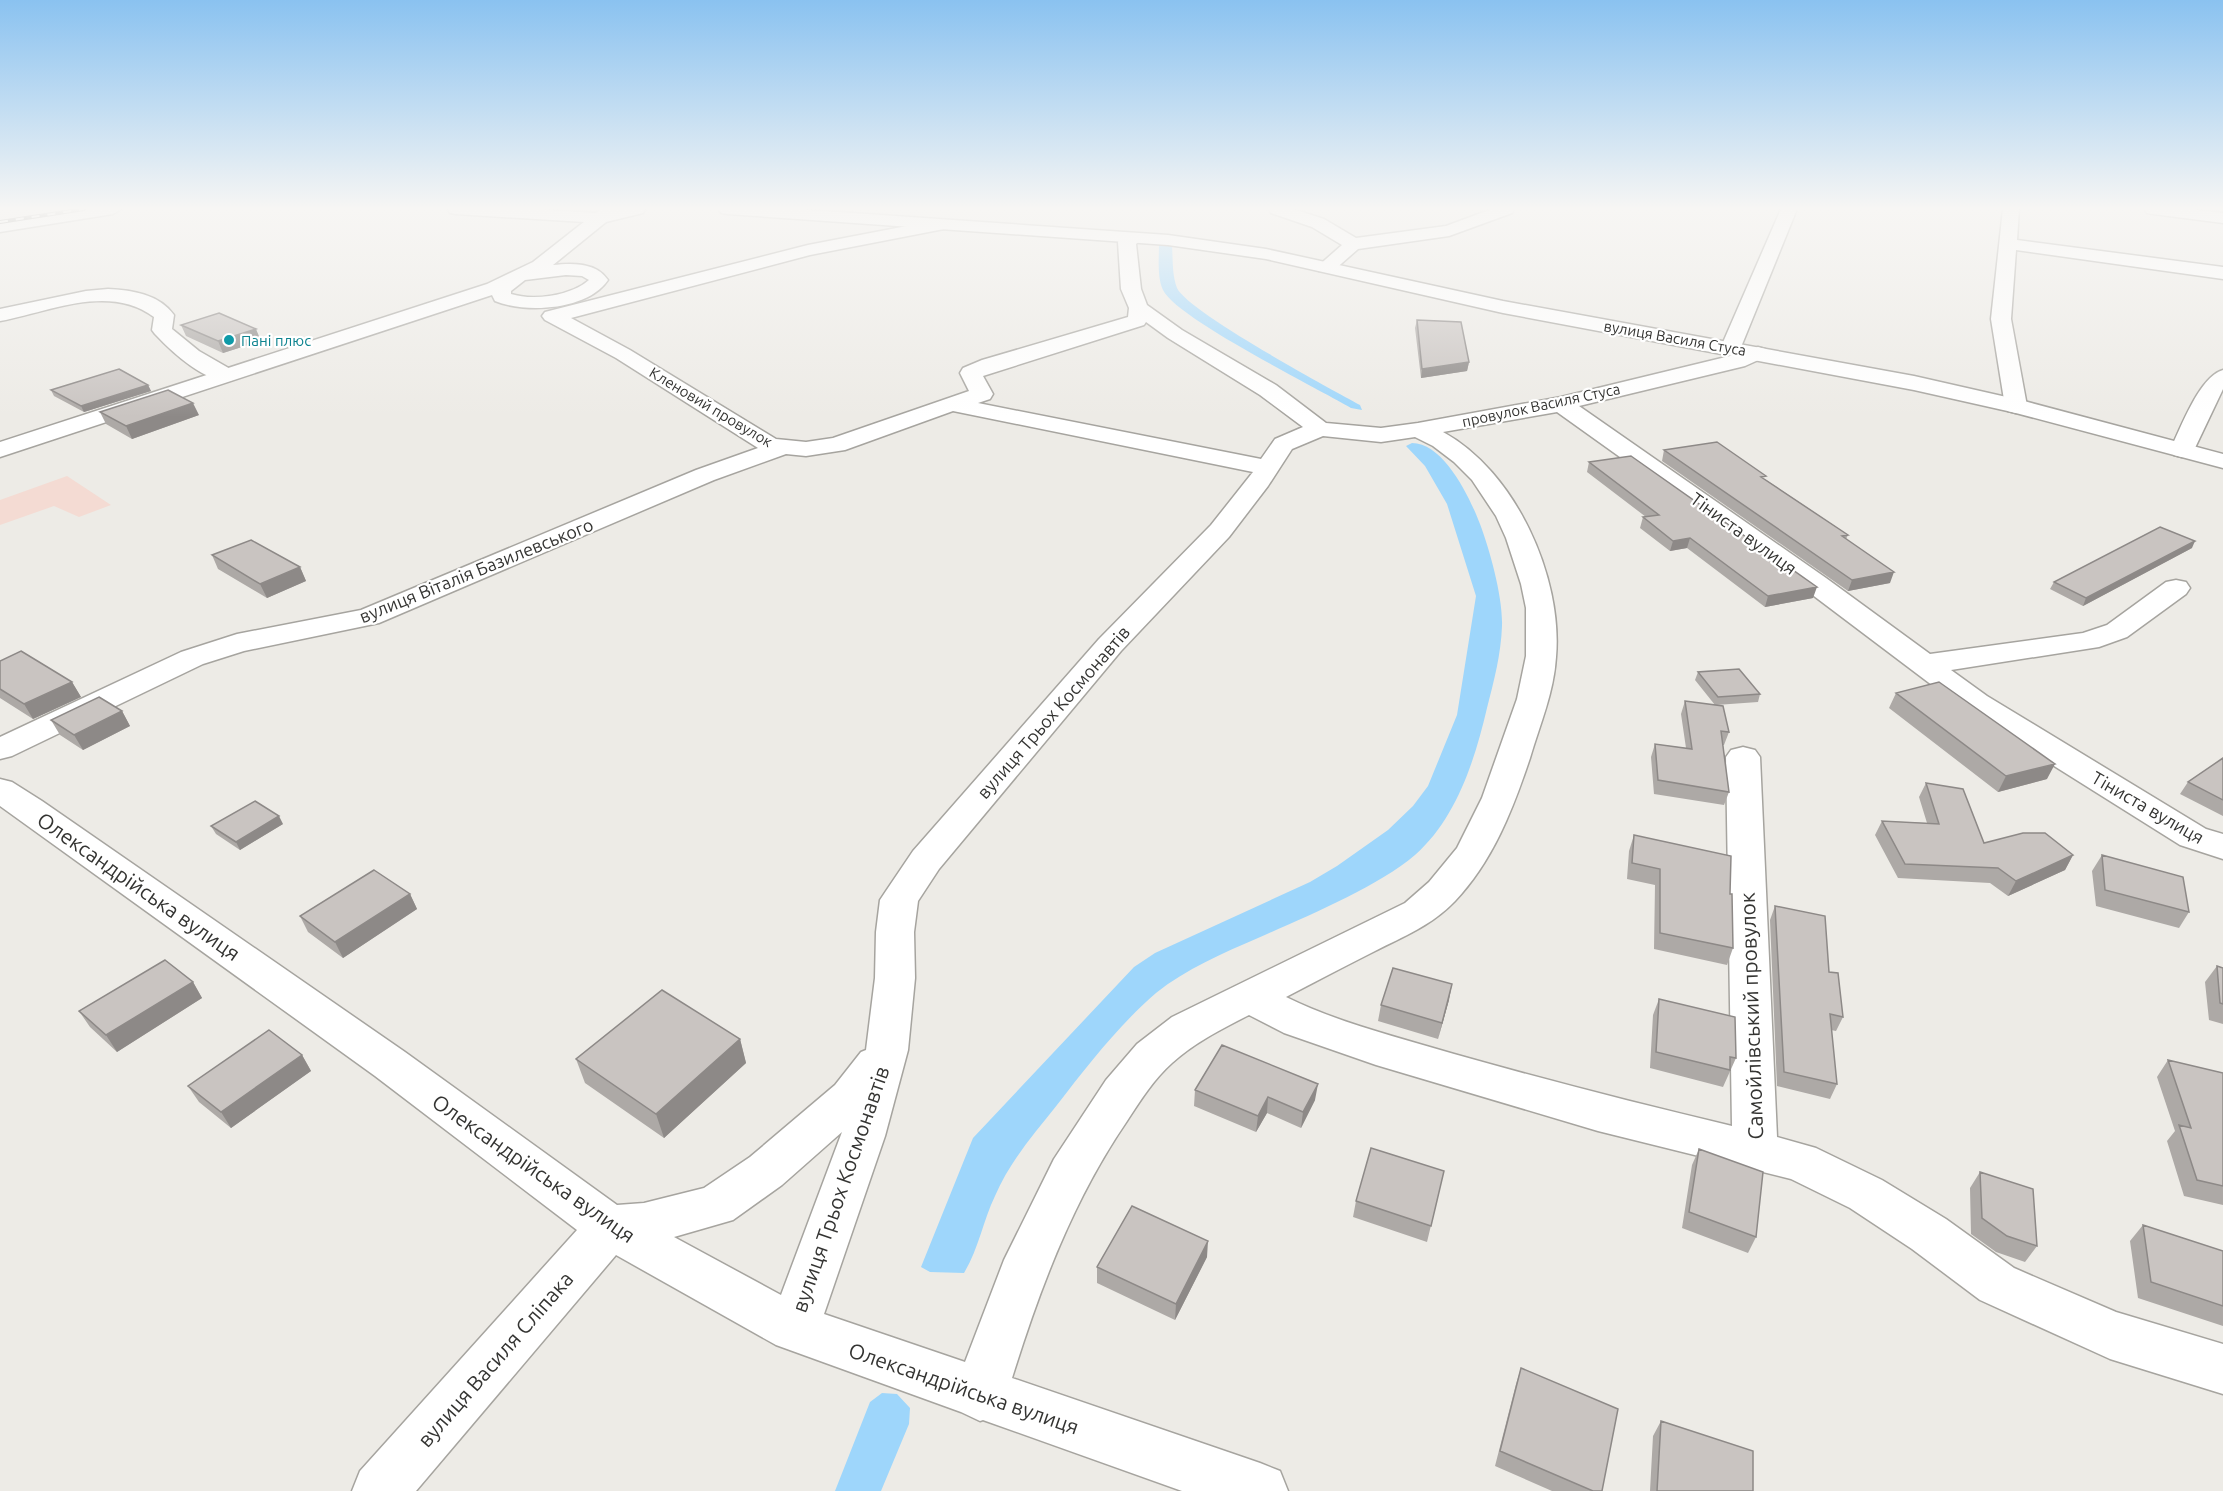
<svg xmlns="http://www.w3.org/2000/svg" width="2223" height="1491" viewBox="0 0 2223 1491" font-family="Ubuntu,sans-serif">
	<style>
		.medical { fill: #f4dbd3 }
		.water { fill: #9ed6fb }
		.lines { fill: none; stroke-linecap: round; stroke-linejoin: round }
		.minor-casing { stroke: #a6a49f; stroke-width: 3 }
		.major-casing { stroke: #a6a49f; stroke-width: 3 }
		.minor { fill: #fff; fill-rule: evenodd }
		.major { fill: #fff; fill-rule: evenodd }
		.rail-casing { stroke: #4d4d4a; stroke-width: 4 }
		.rail { stroke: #fff; stroke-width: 2; stroke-dasharray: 8; stroke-linecap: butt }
		.wall { fill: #ada9a6 }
		.shaded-wall { fill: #8d8987 }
		.building { fill: #c9c4c1; stroke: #8d8987; stroke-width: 1.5 }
		.culture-dot { fill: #0f9aa8; stroke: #fff; stroke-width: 2 }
		.labels { text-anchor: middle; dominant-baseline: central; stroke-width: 4.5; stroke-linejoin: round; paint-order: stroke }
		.far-street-label { font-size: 15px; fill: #343432; stroke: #fff }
		.far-culture-label { font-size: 15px; fill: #0d838f; stroke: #fff; text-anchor: start }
		.street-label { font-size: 18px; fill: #343432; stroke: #fff }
		.near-street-label { font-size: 21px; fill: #343432; stroke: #fff }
	</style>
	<rect width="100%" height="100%" fill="#edebe6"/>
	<path class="medical" d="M67,476L111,505L79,517L54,506L0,525V500Z"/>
	<path class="water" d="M1164,243L1172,246C1173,260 1172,275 1177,288C1188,312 1329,388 1360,405L1362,410L1351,408C1317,388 1176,318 1163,290C1157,278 1159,257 1159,244Z
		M1412,443C1444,443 1470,498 1480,524C1490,551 1503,597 1502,626C1501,654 1494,681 1487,708C1475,760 1456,819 1415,855C1376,888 1305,917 1258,938C1223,953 1186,969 1156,993C1118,1026 1088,1065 1057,1105C1034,1134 1010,1161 995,1196C983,1221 979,1248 964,1273L930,1272L921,1267L973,1138L1134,967L1155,953L1310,882L1337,866L1388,830L1413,806L1428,786L1457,715L1476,596L1447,504L1425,466L1406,446Z
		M882,1393L897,1394L910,1408L909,1424L881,1491H835L870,1402Z"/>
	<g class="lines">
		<g class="minor-casing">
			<path id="minor" d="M83,209H121L113,214L0,232V222Z
				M448,209H533L596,213L601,209H619L606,222L600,223L456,214L450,213Z
				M1269,209H1293L1324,219L1356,238L1446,226L1492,209H1514L1512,213L1449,236L1358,249L1333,271H1319L1317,267L1342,245L1312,227L1271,213Z
				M1781,209H1797L1741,347L1738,351L1731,353L1724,351L1721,347Z
				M2003,209H2019L2017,240L2223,267V279L2016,250L2011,319L2027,406L2024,411L2016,413L2008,411L2005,406L1991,319Z
				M2145,209H2190L2223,213V223L2153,214L2147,213Z
				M938,220L944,221L947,225L944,229L810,255L571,318L630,350L776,439L806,442L833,438L969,391L960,373L963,368L982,360L1128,317L1129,308L1121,289L1118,242C1123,234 1130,232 1139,234L1142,238L1136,244L1141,289L1147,305L1182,330L1276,385L1326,423L1381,428L1418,423L1561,397L1730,356L1758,347L1765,349L1769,353L1765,357L1745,366L1579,406L1826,578L1930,654L2083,633L2107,625L2166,582L2176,580L2186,582L2190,588L2186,594L2127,637L2099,647L1951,670L1987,696L2206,829L2223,834V859L2180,845L1965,710L1806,590L1557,412L1443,432C1515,471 1563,577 1556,657C1554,692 1540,724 1530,758C1513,809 1493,861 1455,901C1431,926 1404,936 1375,951C1345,966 1315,982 1286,997C1339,1023 1397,1037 1454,1054C1546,1080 1639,1104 1732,1126L1726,757L1731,750L1743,747L1755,750L1760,757L1777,1137L1816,1148L1882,1180L1946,1219L2014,1268L2116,1312L2223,1344V1394L2110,1359L1980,1300L1912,1249L1850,1208L1791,1179L1598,1131L1376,1065L1284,1033L1249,1015C1222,1029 1195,1042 1172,1063C1154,1079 1140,1101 1127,1121C1073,1200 1040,1288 1012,1378L1260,1463L1280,1471L1288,1491H1182L983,1420L980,1421L961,1412L776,1345L616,1255L416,1491H352L360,1471L577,1230L375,1076L0,806V779L12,782L42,801L405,1052L617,1205L644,1203L704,1188L750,1157L835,1085L861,1052L866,1050L875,978L876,932L880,900L886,891L913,851L1099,639L1211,525L1253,472L953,411L845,450L806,456L786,454L714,480L379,623L244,651L203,664L12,756L0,759V737L181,652L237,634L361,610L696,470L758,448L616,358L545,320L542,316L545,312L808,245ZM1146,322L1168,338L1260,395L1303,427L1275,439L1261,459L978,403L990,399L993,394L983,376L1144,325ZM1323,436L1381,442L1415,437L1433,446L1454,462L1472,480L1496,516L1506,538L1521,584L1526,608V656L1517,699L1482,798L1457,848L1429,882L1405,903L1172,1017L1137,1044L1106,1080L1054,1159L1004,1260L965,1362L824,1314L885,1136L908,1050L915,978L914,932L918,901L939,869L1121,651L1229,537L1268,486L1292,449ZM842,1132L781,1295L674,1237L733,1220L782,1185Z
				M108,289C131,290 159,294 174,315L172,329L199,351L232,370L235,375L232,380C208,386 171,351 155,334L152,330L154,317C109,283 49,312 0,321V309L86,291Z
				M2223,370V389L2194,450L2190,455L2182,457L2174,455L2170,450C2181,428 2199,377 2223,370Z"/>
		</g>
		<g class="major-casing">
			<path id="major" d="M617,209H645L643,213L606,222L553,265C572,263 596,262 608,280C588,310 526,314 495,301L492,295L0,457V442L487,284L533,262L594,214ZM566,275L582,276L589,280C571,296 533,301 511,294V291L525,280Z
				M719,209H795L1168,235L1266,249L1503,301L1914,376L2024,401L2223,454V468L2012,412L1914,390L1503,313L1266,259L1168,245L727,214L721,213Z"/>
		</g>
		<use href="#minor" class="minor"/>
		<use href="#major" class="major"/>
		<g class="rail-casing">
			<path id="rail" d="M0,222L84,209"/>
		</g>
		<use href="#rail" class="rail"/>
	</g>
	<path class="wall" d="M1417,320L1469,362L1467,371L1421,378L1415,328Z
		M181,325L261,341L223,353L186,336Z
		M148,385L151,391L84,412L54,396L51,390Z
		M100,412L199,415L132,439L106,424Z
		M1664,450L1765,479L1848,535L1846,539L1890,583L1848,591L1662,461Z
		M1589,462L1813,598L1765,607L1687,548L1670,551L1640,528L1643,517H1646L1587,472Z
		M2192,548L2083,606L2050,589L2054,582Z
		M212,555L300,567L306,581L267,598L218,569Z
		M0,661L72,682L81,697L33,719L0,698Z
		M1698,672L1760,694L1758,702L1716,705L1729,732L1724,745H1723L1729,792L1724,805L1654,794L1651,757L1655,744L1686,748L1681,714L1685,701L1715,705L1695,680Z
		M1896,693L2047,779L1998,792L1889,708Z
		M122,711L130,726L83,750L60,735L51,720Z
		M2223,758V816L2180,794L2188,782Z
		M1926,783L1984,843L2073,855L2065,870L2008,896L1990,883L1898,878L1875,835L1882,821L1927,823L1919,797Z
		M283,824L240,850L216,834L211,826Z
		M1634,835L1730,894L1733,948L1727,965L1654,949L1655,885L1627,879L1629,851Z
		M2102,855L2189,912L2179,928L2096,906L2092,871Z
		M410,894L417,909L343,958L308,932L300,916Z
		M1775,906L1829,972L1843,1017L1836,1031L1831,1030L1837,1084L1830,1099L1777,1086L1770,920Z
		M2217,966L2223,968V1024L2209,1020L2205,982Z
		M193,982L202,998L117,1052L90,1027L79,1011Z
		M1659,999L1736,1058L1723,1087L1650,1068L1653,1015Z
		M1449,1000L1438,1039L1378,1021L1381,1005Z
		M740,1039L746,1063L664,1138L585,1083L576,1059Z
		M302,1055L311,1071L231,1128L199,1102L188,1086Z
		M2168,1060L2223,1073V1205L2184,1196L2167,1141L2175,1131L2157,1077Z
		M1195,1090L1315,1100L1301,1128L1267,1113L1256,1132L1194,1106Z
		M1699,1149L1756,1237L1748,1253L1682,1228L1692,1165Z
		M1444,1171L1427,1242L1353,1217L1356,1201Z
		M1980,1172L2037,1246L2025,1262L1996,1252L1971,1234L1970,1188Z
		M2143,1225L2223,1251V1326L2138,1298L2130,1241Z
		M1207,1257L1175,1320L1097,1283V1267Z
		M1521,1368L1602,1491H1552L1495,1466L1516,1384Z
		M1661,1421L1753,1491H1650L1653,1436Z"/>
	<path class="shaded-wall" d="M256,329L261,341L223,353L218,341Z
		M1469,362L1467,371L1421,378L1422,369Z
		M148,385L151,391L84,412L81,406Z
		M193,403L199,415L132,439L126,426Z
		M1690,538L1687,548L1670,551L1673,541Z
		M2195,541L2192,548L2083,606L2086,598Z
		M300,567L306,581L267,598L260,584Z
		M1894,572L1890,583L1848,591L1852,580Z
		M1817,587L1813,598L1765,607L1768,596Z
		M72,682L81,697L33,719L24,704Z
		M122,711L130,726L83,750L74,735Z
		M2055,764L2047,779L1998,792L2006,776Z
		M279,816L283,824L240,850L236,842Z
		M2073,855L2065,870L2008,896L2016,881Z
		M410,894L417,909L343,958L335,942Z
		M193,982L202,998L117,1052L106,1035Z
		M1452,984L1449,1000L1438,1039L1442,1023Z
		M740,1039L746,1063L664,1138L656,1114Z
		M302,1055L311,1071L231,1128L221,1112Z
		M1318,1084L1315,1100L1301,1128L1303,1112Z
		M1268,1097L1267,1113L1256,1132L1258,1116Z
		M1208,1241L1207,1257L1175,1320L1176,1304Z"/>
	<path class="building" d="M219,313L256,329L218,341L181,325Z
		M1417,320L1461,322L1469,362L1422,369Z
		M119,369L148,385L81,406L51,390Z
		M168,390L193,403L126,426L100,412Z
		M1717,442L1766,476L1761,477L1848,535L1842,536L1894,572L1852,580L1664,450Z
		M1631,456L1817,587L1768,596L1690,538L1673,541L1643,517L1659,515L1589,462Z
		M2160,527L2195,541L2086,598L2054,582Z
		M251,540L300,567L260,584L212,555Z
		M21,651L72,682L24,704L0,689V661Z
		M1739,669L1760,694L1718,697L1698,672Z
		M1939,682L2055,764L2006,776L1896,693Z
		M99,697L122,711L74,735L51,720Z
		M1685,701L1723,706L1729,732L1721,731L1729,792L1658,780L1655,744L1692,749Z
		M2223,758V800L2188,782Z
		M1926,783L1963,789L1984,843L2023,833H2045L2073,855L2016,881L1998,868L1905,864L1882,821L1939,824Z
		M255,801L279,816L236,842L211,826Z
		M1634,835L1731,856L1730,894H1732L1733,948L1660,933V869L1632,863Z
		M2102,855L2183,877L2189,912L2105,890Z
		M374,870L410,894L335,942L300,916Z
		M1775,906L1825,916L1829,972L1838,973L1843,1017L1830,1014L1837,1084L1784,1072Z
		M165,960L193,982L106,1035L79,1011Z
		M2217,966L2223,968V1004L2220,1003Z
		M1393,968L1452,984L1442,1023L1381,1005Z
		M662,990L740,1039L656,1114L576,1059Z
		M1659,999L1735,1017L1736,1058L1730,1057V1070L1656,1052Z
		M269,1030L302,1055L221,1112L188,1086Z
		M1222,1045L1318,1084L1303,1112L1268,1097L1258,1116L1195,1090Z
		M2168,1060L2223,1073V1186L2197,1180L2179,1125L2191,1128Z
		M1371,1148L1444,1171L1431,1226L1356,1201Z
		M1699,1149L1763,1172L1756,1237L1689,1212Z
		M1980,1172L2033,1189L2037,1246L2007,1236L1982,1218Z
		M1132,1206L1208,1241L1176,1304L1097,1267Z
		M2143,1225L2223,1251V1306L2151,1282Z
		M1521,1368L1618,1409L1602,1491H1593L1500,1451Z
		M1661,1421L1753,1451V1491H1657Z"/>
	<linearGradient id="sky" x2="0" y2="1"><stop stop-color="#8ac2f0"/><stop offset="0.5" stop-color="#f7f6f4"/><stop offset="1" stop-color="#f7f6f4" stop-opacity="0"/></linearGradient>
	<rect width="2223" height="417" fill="url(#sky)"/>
	<circle class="culture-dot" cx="229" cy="340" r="6"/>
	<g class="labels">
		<g class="far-street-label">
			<text transform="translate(1675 338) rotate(10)">вулиця Василя Стуса</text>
			<text transform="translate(1541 405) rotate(-12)">провулок Василя Стуса</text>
			<text transform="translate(711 407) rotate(31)">Кленовий провулок</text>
		</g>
		<g class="far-culture-label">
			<text x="241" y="340">Пані плюс</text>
		</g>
		<g class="street-label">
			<text transform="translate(1744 533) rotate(36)">Тіниста вулиця</text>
			<text transform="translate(476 570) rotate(-22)">вулиця Віталія Базилевського</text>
			<text transform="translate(1053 712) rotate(-49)">вулиця Трьох Космонавтів</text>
			<text transform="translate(2148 807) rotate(30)">Тіниста вулиця</text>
		</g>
		<g class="near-street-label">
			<text transform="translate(139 886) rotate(35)">Олександрійська вулиця</text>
			<text transform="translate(1751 1016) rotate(-92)">Самойлівський провулок</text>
			<text transform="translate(534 1168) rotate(35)">Олександрійська вулиця</text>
			<text transform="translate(840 1189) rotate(-71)">вулиця Трьох Космонавтів</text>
			<text transform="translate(495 1359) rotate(-49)">вулиця Василя Сліпака</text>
			<text transform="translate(964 1388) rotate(19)">Олександрійська вулиця</text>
		</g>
	</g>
</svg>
